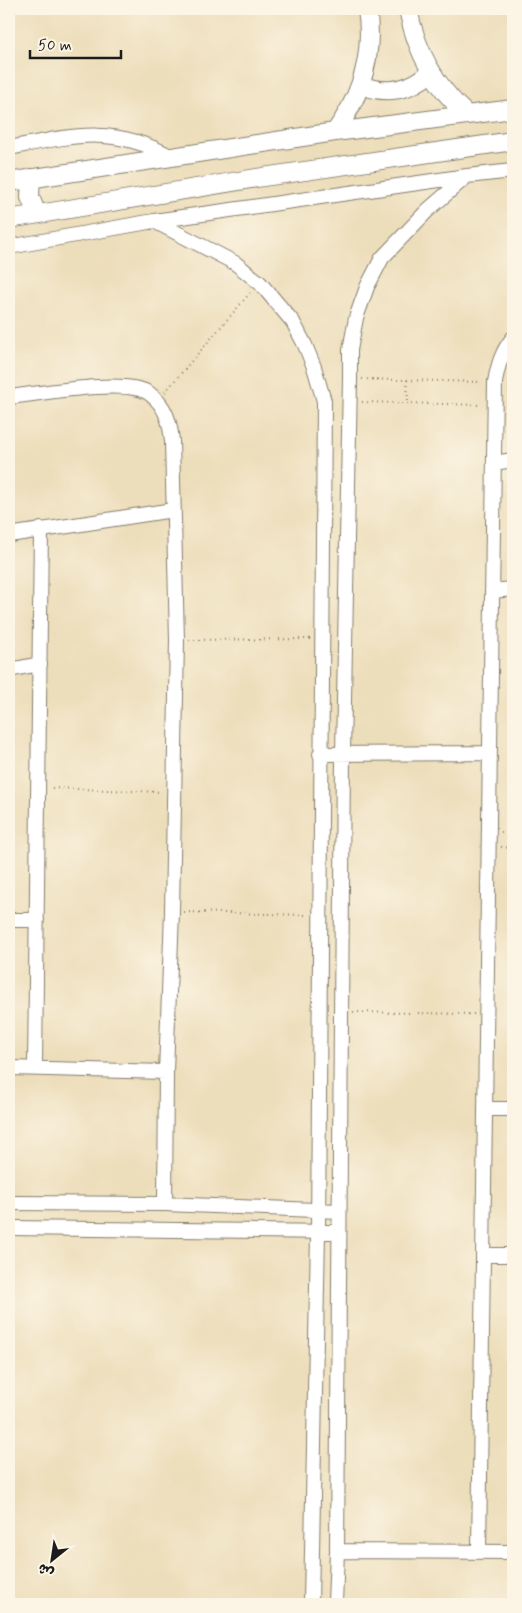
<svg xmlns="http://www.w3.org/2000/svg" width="522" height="1613" viewBox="0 0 522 1613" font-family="Mynerve,'Playpen Sans Arabic',sans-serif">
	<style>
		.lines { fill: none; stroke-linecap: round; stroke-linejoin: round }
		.minor-casing { stroke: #847d6c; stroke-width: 16 }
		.tertiary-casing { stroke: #847d6c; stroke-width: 20 }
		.path { stroke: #847d6c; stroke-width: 2; stroke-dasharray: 1 4; stroke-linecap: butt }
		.minor { stroke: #fff; stroke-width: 14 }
		.tertiary { stroke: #fff; stroke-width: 18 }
	</style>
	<rect width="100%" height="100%" fill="#fcf5e5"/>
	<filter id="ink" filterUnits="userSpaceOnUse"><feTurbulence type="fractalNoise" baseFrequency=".02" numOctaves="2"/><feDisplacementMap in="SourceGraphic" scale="10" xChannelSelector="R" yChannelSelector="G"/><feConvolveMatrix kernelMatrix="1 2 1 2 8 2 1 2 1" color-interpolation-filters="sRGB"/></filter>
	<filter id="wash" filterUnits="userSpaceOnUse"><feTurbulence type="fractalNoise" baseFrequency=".0096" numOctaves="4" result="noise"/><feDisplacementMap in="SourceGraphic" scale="20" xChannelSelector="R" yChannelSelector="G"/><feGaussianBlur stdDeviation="1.12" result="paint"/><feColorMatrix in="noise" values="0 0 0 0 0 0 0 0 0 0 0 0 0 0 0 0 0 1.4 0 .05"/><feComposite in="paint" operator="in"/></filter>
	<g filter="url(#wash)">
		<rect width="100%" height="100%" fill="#eddebb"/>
	</g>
	<g filter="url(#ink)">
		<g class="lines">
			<g class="minor-casing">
				<path id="minor" d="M9,148C71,136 112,124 172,157
					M154,221L235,263L260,283L293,322L305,345L314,367L324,401L318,1233L311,1604
					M9,247L154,221L467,176L513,171
					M9,397C38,394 128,377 150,394C166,406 170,422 172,441L177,640L172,912L166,1072L165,1204
					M494,463L513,460
					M9,535L173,510
					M492,591L513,589
					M9,670L40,664
					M320,754L490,753
					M9,920H37
					M9,1068L166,1072
					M35,1068L41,529
					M485,1109H513
					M9,1203L165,1204L339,1211
					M9,1228L339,1232
					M483,1255H513
					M337,1551L513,1552
					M479,1551L495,382C498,365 502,351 513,338
					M335,1604L337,1551L343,754L350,379V350L356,318L367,287L382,258L428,210L467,176"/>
			</g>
			<g class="tertiary-casing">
				<path id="tertiary" d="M408,9C416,51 435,86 467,115
					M361,85C386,95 410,91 431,72
					M335,132C361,96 374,54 367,9
					M31,178L30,197L37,214
					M9,182L335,132L513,109
					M9,219L263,177L513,141"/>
			</g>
			<path class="path" d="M362,379L482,382
				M407,380L408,403
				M165,392L250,293
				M362,402L482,405
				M189,640L310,639
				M52,788L162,792
				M501,832H513
				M501,847L513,848
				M184,912L307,915
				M353,1012L474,1014"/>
			<use href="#minor" class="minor"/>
			<use href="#tertiary" class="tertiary"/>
		</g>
	</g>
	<rect width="522" height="1613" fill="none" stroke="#fcf5e5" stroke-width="30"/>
	<g transform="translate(52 1560) rotate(210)" stroke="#fcf5e5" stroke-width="4" paint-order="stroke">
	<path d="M0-4L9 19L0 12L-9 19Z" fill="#1c1c1c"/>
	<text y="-8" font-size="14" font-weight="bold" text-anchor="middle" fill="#1c1c1c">ش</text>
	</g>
	<path d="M30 50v8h91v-8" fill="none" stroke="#1c1c1c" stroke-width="2.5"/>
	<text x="38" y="50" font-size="15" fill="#1c1c1c" stroke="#fcf5e5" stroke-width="4" paint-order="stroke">50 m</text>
</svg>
